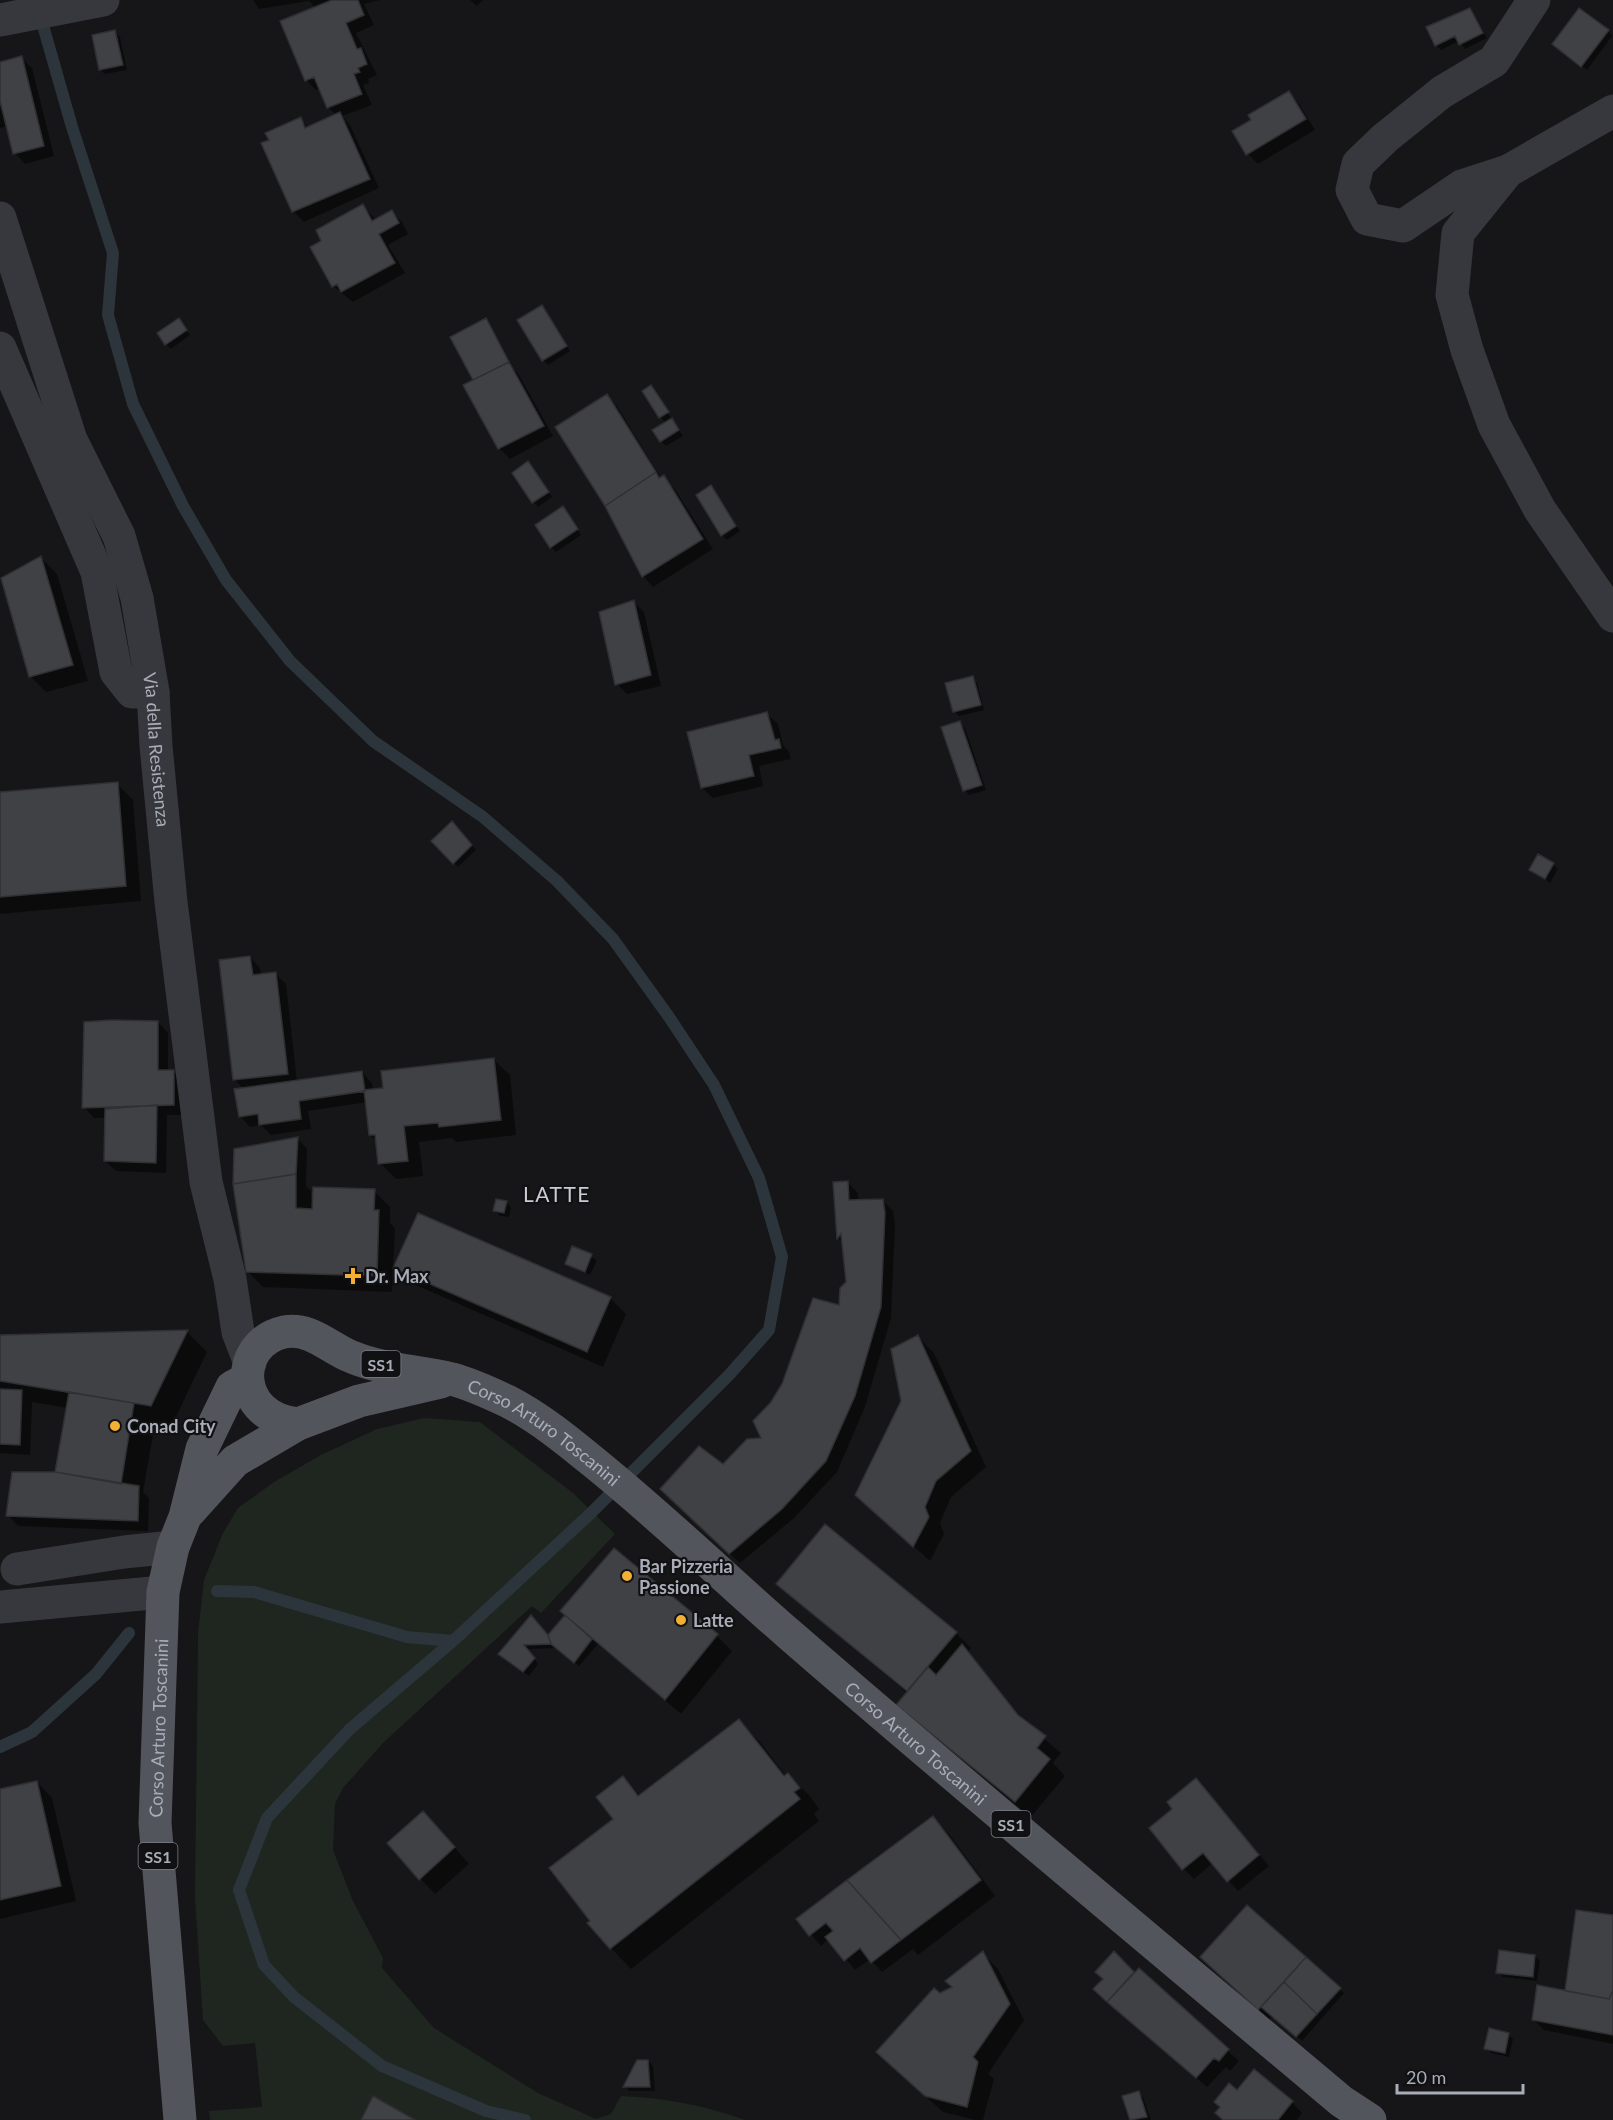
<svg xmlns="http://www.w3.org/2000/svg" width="1613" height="2120" viewBox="0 0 1613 2120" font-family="Lato,sans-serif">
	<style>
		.green { fill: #1e261f }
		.shadow { fill: #0007 }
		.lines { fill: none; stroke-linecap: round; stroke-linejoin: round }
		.stream { stroke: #2c353c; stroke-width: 12 }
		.building { fill: #404145; stroke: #303034; stroke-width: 1.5 }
		.minor { stroke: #37383d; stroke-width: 33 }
		.major { stroke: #53555c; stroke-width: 33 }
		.poi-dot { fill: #f2b134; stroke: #111113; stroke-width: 2 }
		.labels { text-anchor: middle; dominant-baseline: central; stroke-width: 4.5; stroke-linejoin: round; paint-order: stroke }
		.shield { fill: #111113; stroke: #7b7e86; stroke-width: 1.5 }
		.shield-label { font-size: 16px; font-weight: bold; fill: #a8adb8 }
		.street-label { font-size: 18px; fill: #a8adb8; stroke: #111113 }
		.poi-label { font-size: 18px; font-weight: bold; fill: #a8adb8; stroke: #111113; text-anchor: start }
		.quarter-label { font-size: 21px; letter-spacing: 1.5px; fill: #c9ccd4; stroke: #111113 }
	</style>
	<rect width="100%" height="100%" fill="#161618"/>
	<path class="green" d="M424,1418L480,1422L573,1493L615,1534L541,1613L532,1606L383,1743L343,1788L335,1804L333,1850L353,1901L383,1958L382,1968L434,2028L538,2093L596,2119L611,2114L621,2096C665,2098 704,2105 745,2120H210L209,2111L262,2107L255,2043L223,2046L203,2020L195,1898L198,1634L204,1580L223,1533L238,1508L274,1482L321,1455L377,1429Z"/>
	<path class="shadow" d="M253,0H380L364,4L374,25L356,33L377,75L368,79L369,83L363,85L372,105L342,116L350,125L379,188L304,222L293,211L271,141L300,119L309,128L337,116L328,107L320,89L316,90L306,80L316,8L309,1L259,9Z
		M470,0H483L477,6Z
		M1470,10L1487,38L1465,49L1459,41L1441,50L1436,45Z
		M1608,31L1612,36L1587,70L1558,49Z
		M115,32L120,37L127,70L105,74L100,70Z
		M21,58L32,68L54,156L25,164L15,153L8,126L0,128V63Z
		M1289,93L1299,104L1315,130L1258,164L1248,154Z
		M363,206L376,220L391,212L402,222L408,234L388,245L405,273L353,302L333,286L312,248L323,241Z
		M542,307L570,351L548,365L543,360Z
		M179,320L190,335L171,349L166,344Z
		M485,320L509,360L508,363L519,375L553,436L510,459L499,448L465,385L476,380Z
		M651,387L683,436L666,446L661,441L666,423L660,417Z
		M607,396L617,406L661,478L663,477L674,488L713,549L653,587L643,576Z
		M533,468L552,497L538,507L534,502Z
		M711,487L740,531L727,540L722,535Z
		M563,508L581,535L556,552L551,547Z
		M41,558L57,574L88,681L46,692L30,676Z
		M633,601L644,612L661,686L627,694L617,684Z
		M972,678L977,683L984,710L959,716L954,711Z
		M767,714L778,724L783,745L789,752L791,759L759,766L763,786L713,798L702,788Z
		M960,723L965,728L986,790L969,795L965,790Z
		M117,784L133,800L141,901L0,914V793Z
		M457,828L476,850L458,867L433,841Z
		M1553,864L1558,869L1550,883L1531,870Z
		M250,957L260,968L261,975L275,973L286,984L297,1082L362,1072L372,1083L373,1090L385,1089L494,1060L510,1075L516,1135L456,1142L452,1138L419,1142L423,1176L396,1179L380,1163L378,1142L370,1135L368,1102L308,1111L311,1129L271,1135L261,1125L250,1127L240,1116L244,1089L234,1079Z
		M158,1022L168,1033V1072H174L184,1082V1115H167L166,1173L116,1171L105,1161L106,1118H94L84,1107Z
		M297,1138L307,1149L306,1186L311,1191V1199L374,1191L390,1207V1223L395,1228L392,1292L263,1287L247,1271Z
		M847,1182L858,1193V1201L882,1200L893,1211L895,1224L891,1318L865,1407L837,1472L793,1519L740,1563L672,1500L764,1439L772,1403L841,1307L847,1283L844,1243L838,1238L835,1183Z
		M506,1202L511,1207L509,1217L500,1216L495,1211Z
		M573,1248L597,1260L590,1275L567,1263Z
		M395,1268L610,1298L626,1314L603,1367L411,1283Z
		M187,1332L207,1352L172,1425L155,1423L143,1492L149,1498L148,1531L18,1526L8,1515L57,1474L68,1408L32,1402L30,1455L0,1453V1336Z
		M918,1337L934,1353L986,1467L951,1497L940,1523L944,1534L930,1561L873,1510Z
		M778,1584L956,1633L971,1648L968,1652L1026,1723L1061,1753L1053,1763L1065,1776L1031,1817L913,1720L898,1705L907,1693Z
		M566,1615L717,1636L732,1651L681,1714L598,1644L579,1666L558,1648L527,1649L538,1664L529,1676L505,1659L531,1617L549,1637Z
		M739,1721L760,1742L786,1776L788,1775L809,1795L819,1809L814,1814L819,1821L631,1969L611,1948L592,1921L622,1778L641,1796Z
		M1196,1780L1269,1866L1238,1891L1213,1863L1194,1879L1184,1869L1174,1809Z
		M37,1782L52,1798L76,1901L0,1919V1790Z
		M933,1818L949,1834L995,1896L918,1955L913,1949L882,1972L870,1959L855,1970L829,1939L821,1946L798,1919Z
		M439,1829L469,1864L435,1894L420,1878Z
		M1613,1917V2044L1544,2030L1533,2019L1567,1993Z
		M982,1953L998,1969L1024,2020L988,2074L994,2079L983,2120H975L943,2112L893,2067L940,1994L954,1988Z
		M1114,1953L1135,1975L1139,1970L1239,2061L1230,2071L1226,2067L1207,2087L1119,2013L1095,1989L1104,1979Z
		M1535,1956L1540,1961L1537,1981L1503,1977L1498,1972Z
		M1305,1958L1344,1993L1302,2041L1273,2016L1269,2019L1212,1968Z
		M1508,2034L1513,2039L1509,2057L1491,2053L1486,2048Z
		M648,2061L653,2066L655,2091H629L625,2086Z
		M1237,2092L1292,2102L1302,2113L1297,2120H1224Z
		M1138,2093L1143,2097L1151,2120H1132L1124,2097Z"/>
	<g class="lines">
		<path class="stream" d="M40,15L72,127L113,253L108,315L133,404L183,506L226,580L290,661L373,741L483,817L557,881L613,939L669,1017L714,1085L759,1178L782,1257L769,1330L729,1375L590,1514L453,1641L350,1729L267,1818L239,1890L264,1965L294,1997L382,2066L486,2111L525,2120
			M217,1591L254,1592L407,1637L453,1641
			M0,1747L32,1732L96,1674L129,1633"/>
	</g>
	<path class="building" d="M332,0H358L364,15L346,23L357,49L361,48L367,64L358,68L360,72L354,74L362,94L327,108L314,77L305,81L280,21Z
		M1470,8L1483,33L1459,45L1455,36L1435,46L1426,27Z
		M1579,8L1609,30L1581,67L1552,44Z
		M115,30L123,65L99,70L92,35Z
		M22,56L44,146L13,154L0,101V62Z
		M1289,91L1306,119L1246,155L1232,131L1251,120L1248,115Z
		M340,112L370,179L292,212L261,143L269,140L265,133L301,117L305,128Z
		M363,204L372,221L392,210L399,223L379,234L395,263L341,292L337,284L332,287L310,247L321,241L316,230Z
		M542,305L567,346L542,361L517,320Z
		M179,318L187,330L165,345L157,333Z
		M486,318L509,362L473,380L450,337Z
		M509,362L544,426L498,449L463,385Z
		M651,385L669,412L659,418L642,391Z
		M607,394L656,472L605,506L555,427Z
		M672,418L679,430L660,442L652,430Z
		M528,461L549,492L532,503L512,473Z
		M656,472L659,478L664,475L703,539L642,577L605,506Z
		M711,485L736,526L721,536L696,495Z
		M563,506L578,529L550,548L535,525Z
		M41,556L73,665L29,677L1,578Z
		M634,600L651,675L615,685L599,612Z
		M973,676L981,705L953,712L945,683Z
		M767,712L775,740L779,739L781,748L749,755L754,776L701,788L687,732Z
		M960,721L982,785L963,791L941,727Z
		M118,782L126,886L0,897V792Z
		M452,821L472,845L453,864L431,841Z
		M1538,854L1554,863L1545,879L1529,870Z
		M250,956L253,975L276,972L288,1074L233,1080L219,960Z
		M111,1020L158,1021V1070H174V1105L82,1108L84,1022Z
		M494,1058L501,1120L439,1127L438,1123L404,1126L408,1161L378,1164L375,1135H369L364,1090L383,1088L381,1071Z
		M362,1071L365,1091L299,1101L301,1119L259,1125L258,1114L239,1117L234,1089Z
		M157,1105L156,1163L104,1161L105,1109Z
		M298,1137L296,1174L233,1184L234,1149Z
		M296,1174V1208L312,1209L313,1187L375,1189L374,1210H379L377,1276L246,1272L233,1184Z
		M848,1181L849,1200L883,1199L885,1213L881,1307L855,1396L826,1461L782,1509L729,1554L660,1489L699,1446L723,1464L747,1439L761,1438L753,1421L771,1402L782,1384L813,1298L839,1305L840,1288L846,1282L841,1234L837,1239L833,1182Z
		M496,1199L507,1201L504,1213L493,1211Z
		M418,1213L611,1297L587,1352L393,1268Z
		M572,1246L592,1254L585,1272L565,1264Z
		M188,1330L151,1406L0,1381V1335Z
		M918,1335L971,1451L936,1481L925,1507L929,1517L913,1547L855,1495L901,1401L891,1349Z
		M0,1389L22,1390L20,1445L0,1444Z
		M69,1392L134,1403L121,1484L55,1472Z
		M12,1472H55L139,1486L138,1521L6,1516Z
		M825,1524L957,1632L907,1691L776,1584Z
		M614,1548L718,1634L665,1700L560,1611Z
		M531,1615L548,1635L551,1644L524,1645L535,1658L523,1672L498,1654Z
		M565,1615L592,1639L574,1663L551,1644L548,1635Z
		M962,1644L1018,1715L1046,1736L1037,1748L1050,1759L1015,1802L896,1705L928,1667L936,1675Z
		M739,1719L784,1776L788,1773L800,1788L794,1792L800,1799L610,1949L587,1923L590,1921L549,1868L613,1819L596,1797L623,1776L638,1796Z
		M1196,1778L1259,1855L1227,1882L1203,1853L1182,1870L1149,1828L1172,1809L1167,1802Z
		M37,1781L61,1886L0,1900V1789Z
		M423,1811L455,1847L419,1880L387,1843Z
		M933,1816L981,1880L901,1940L847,1880Z
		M847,1880L901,1940L871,1963L860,1948L844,1961L825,1937L833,1931L826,1923L809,1936L796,1919Z
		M1247,1905L1306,1957L1258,2010L1200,1957Z
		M1576,1910L1613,1915V1990L1609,1999L1565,1991Z
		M1499,1950L1535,1955L1533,1977L1496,1973Z
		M983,1951L1010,2004L973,2057L978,2062L967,2107L925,2096L876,2052L934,1988L940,1993L952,1987L945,1981Z
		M1114,1951L1134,1972L1107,2002L1093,1989L1103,1979L1095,1972Z
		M1306,1957L1341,1988L1317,2014L1284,1982Z
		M1139,1968L1229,2049L1219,2061L1214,2058L1196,2078L1107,2002Z
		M1284,1982L1317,2014L1296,2037L1261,2007Z
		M1537,1985L1609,1999L1613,1990V2035L1532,2020Z
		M1489,2028L1509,2033L1505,2053L1484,2049Z
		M637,2060H648L650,2087H623Z
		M1254,2069L1293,2101L1278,2120H1223L1215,2113L1220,2107L1214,2102L1229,2083L1237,2090Z
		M1139,2091L1147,2117L1130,2120L1122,2096Z
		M373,2096L410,2117L415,2120H361Z"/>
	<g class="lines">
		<g class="minor">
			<path d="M0,20L103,0"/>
			<path d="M1613,111L1508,171L1458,233L1452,295L1467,350L1494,425L1540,510L1613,616"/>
			<path d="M1508,171L1462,186L1403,226L1367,219L1352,190L1358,164L1385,138L1442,92L1494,61L1534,0"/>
			<path id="s1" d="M0,218L71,440L119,536L137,598L153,692L156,746L171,902L206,1182L230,1279L238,1332L250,1363"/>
			<path d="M0,348L97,572L116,672L132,692H153"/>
			<path d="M17,1569L124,1552L173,1547"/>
			<path d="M0,1607L163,1592"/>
		</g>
		<g class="major">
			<path id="s2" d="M298,1424C235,1418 232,1344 284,1332C311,1327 329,1348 352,1357C383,1370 419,1371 452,1379C470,1384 490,1393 507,1401C544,1420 576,1448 608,1474C671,1526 729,1582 790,1635C972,1793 1157,1946 1341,2101L1370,2120"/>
			<path d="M190,1511L235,1461L298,1424L359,1401L441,1382"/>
			<path id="s3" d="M180,2120L155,1823L163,1592L173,1547L185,1517L202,1449L232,1387L247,1379"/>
		</g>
	</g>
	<g class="poi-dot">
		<path d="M350 1267h6v6h6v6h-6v6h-6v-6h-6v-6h6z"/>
		<circle cx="115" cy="1426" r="6"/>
		<circle cx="627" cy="1576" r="6"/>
		<circle cx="681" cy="1620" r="6"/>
	</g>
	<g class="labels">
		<g class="shield">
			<rect x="361.5" y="1351" width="39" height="26" rx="4.5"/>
			<rect x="991.5" y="1811" width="39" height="26" rx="4.5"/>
			<rect x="138.5" y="1843" width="39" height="26" rx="4.5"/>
		</g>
		<g class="shield-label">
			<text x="381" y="1364">SS1</text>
			<text x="1011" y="1824">SS1</text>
			<text x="158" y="1856">SS1</text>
		</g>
		<g class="street-label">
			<text stroke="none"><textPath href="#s1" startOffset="558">Via della Resistenza</textPath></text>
			<text stroke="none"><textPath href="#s2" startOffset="422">Corso Arturo Toscanini</textPath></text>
			<text stroke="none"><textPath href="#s3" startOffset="393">Corso Arturo Toscanini</textPath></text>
			<text stroke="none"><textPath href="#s2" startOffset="908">Corso Arturo Toscanini</textPath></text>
		</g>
		<g class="poi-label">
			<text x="365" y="1276">Dr. Max</text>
			<text x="127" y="1426">Conad City</text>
			<text x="639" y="1566">Bar Pizzeria<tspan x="639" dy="21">Passione</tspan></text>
			<text x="693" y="1620">Latte</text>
		</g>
		<g class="quarter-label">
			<text x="557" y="1193">LATTE</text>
		</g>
	</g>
	<path d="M1397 2084v9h126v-9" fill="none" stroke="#a8adb8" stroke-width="3"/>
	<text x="1406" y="2084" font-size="18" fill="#a8adb8" stroke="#111113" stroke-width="4.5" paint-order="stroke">20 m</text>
</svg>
